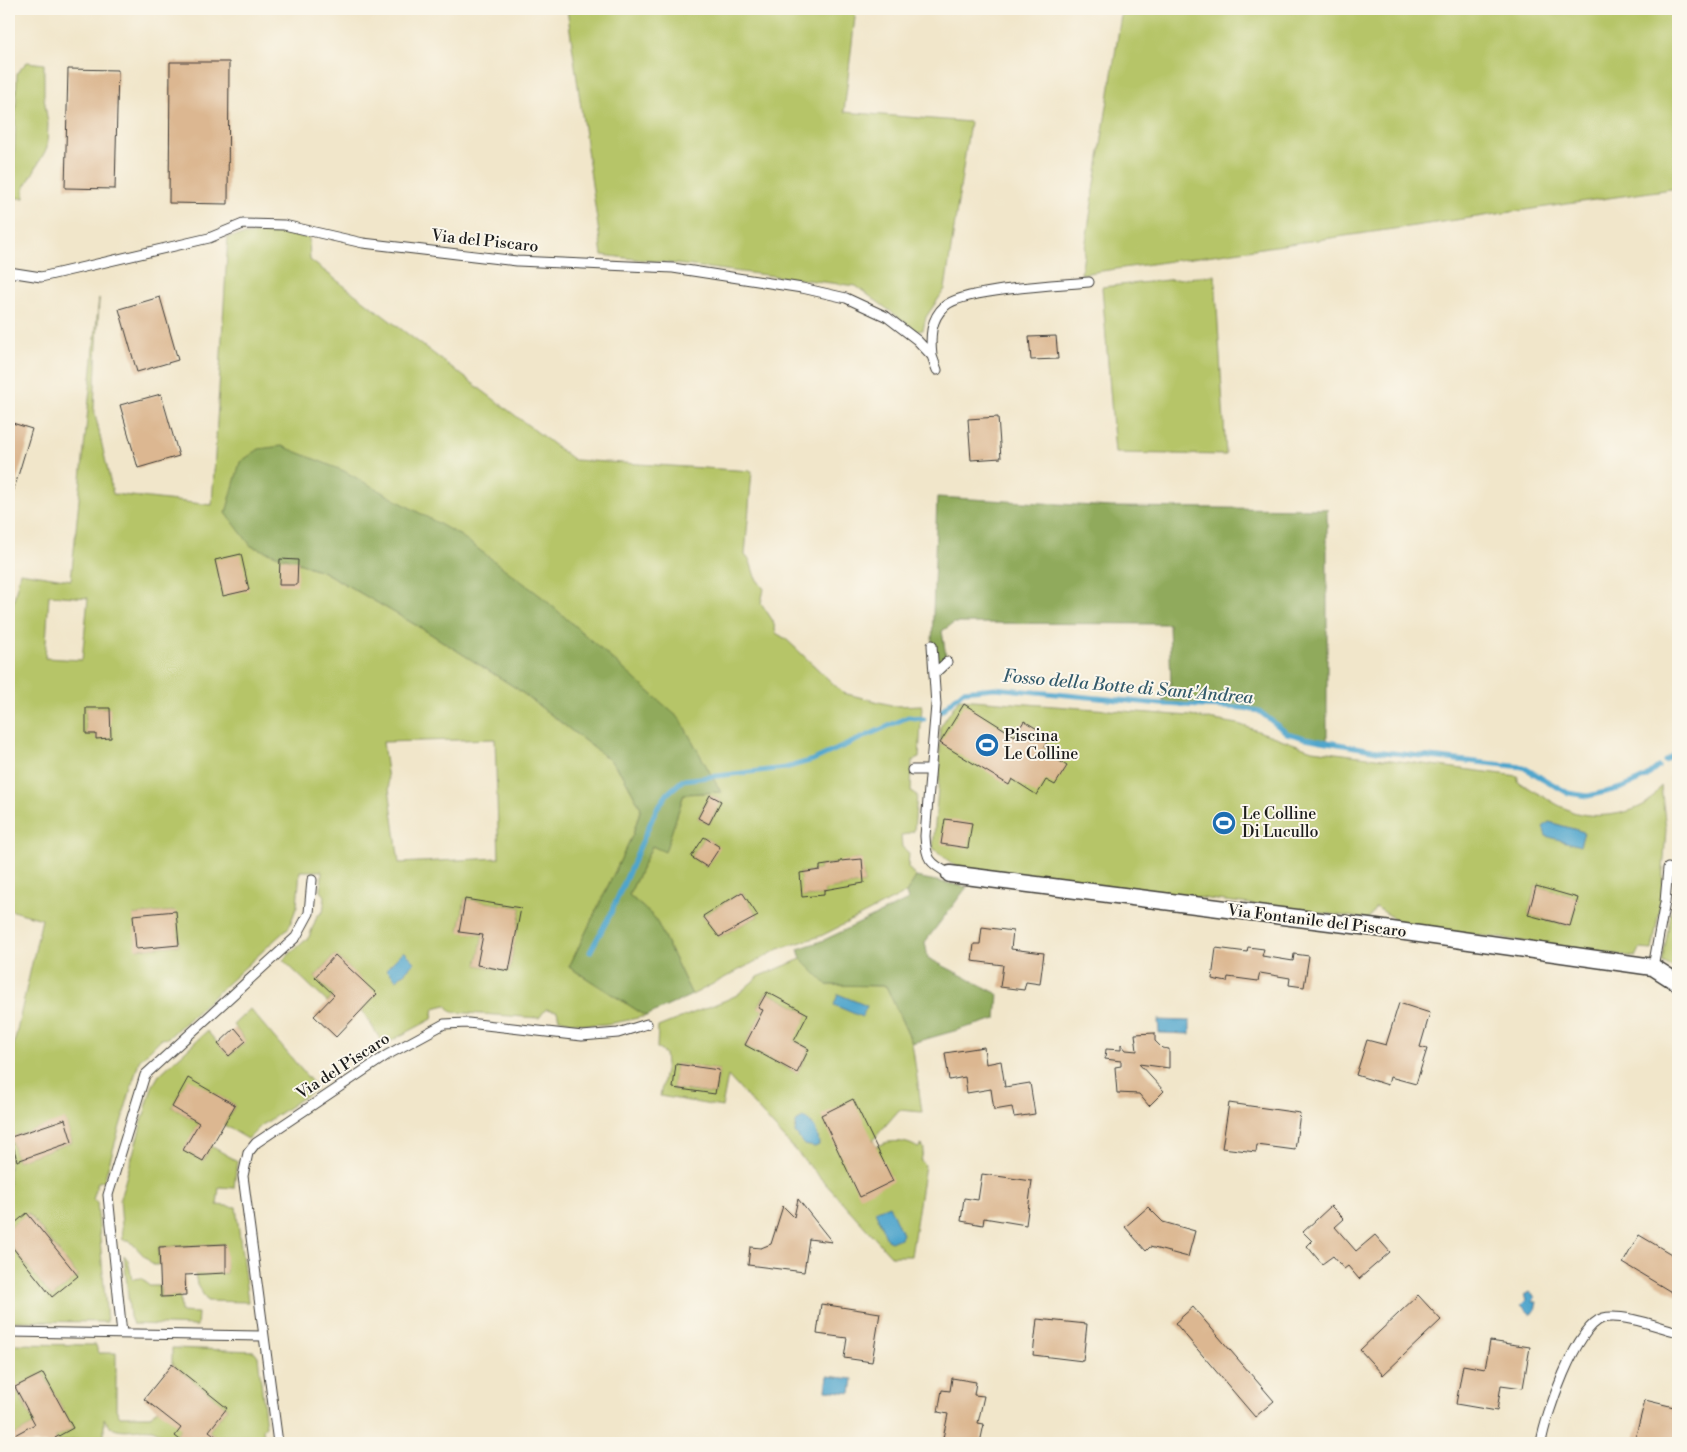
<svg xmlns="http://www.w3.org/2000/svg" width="1687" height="1452" viewBox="0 0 1687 1452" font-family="'Libre Bodoni',serif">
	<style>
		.green { fill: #b6c568; stroke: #697042; fill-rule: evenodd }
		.forest { fill: #90aa5c; stroke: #56633c }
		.water { fill: #4fa5cc; stroke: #366074 }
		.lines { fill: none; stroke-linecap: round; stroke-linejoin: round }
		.stream { stroke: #4fa5cc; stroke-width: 5 }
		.building { fill: #dcb791 }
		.service-casing { stroke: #3c3a36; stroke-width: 11 }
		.minor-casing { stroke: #3c3a36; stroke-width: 19 }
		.service { stroke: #fff; stroke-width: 9 }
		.minor { stroke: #fff; stroke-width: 16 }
		.labels { text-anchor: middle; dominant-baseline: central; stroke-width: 4; stroke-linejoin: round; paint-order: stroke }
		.street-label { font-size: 16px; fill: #1c1c1c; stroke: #fbf7ec }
		.poi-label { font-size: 16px; fill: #1c1c1c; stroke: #fbf7ec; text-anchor: start }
		.water-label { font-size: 18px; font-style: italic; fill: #335a6b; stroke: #fbf7ec }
	</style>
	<rect width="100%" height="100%" fill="#fbf7ec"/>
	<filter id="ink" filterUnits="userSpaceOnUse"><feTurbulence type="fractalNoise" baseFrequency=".02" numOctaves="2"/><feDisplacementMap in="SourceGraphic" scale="10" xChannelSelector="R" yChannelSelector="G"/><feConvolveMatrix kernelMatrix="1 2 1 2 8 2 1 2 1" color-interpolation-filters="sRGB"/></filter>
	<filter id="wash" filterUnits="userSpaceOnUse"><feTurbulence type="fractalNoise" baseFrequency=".0096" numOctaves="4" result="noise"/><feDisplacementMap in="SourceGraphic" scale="20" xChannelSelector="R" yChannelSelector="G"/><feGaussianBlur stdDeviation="1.12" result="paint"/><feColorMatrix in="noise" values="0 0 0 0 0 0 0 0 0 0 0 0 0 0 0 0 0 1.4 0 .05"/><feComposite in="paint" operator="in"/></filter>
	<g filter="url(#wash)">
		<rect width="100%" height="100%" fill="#f1e6ca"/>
		<path class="green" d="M567,9H856L844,112L970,122L945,289L926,317L923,330L917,331L856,286L602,255Z
			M1122,9H1678V188L1081,274Z
			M27,62L44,64V97L48,124L47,148L24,189V198H13L17,73Z
			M272,232L309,238L310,260L574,460L752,471L745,555L750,561L755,577L764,589L761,603L773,621L776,633L786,639L843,693L895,706L922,705L919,758L912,761L911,792L917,795L914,831L901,836L902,847L909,853L908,867L916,877L906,893L821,936L779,949L692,995L655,918L629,895L652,846L665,851L684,794L720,792L542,597L251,546L324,572L426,631L516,688L611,761L624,777L641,808L633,834L569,967L646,1016C611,1024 594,1029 559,1019L557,1011L546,1009L539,1018L452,1012L446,1005L434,1008L432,1019L387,1043L380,1039L362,1010L376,994L335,955L315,977L334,995L327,1002L283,960L309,937L317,916L323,912L325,896L321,891L322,871H300L297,906L289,927L168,1038L161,1039L139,1061L104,1181L98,1182L93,1200L97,1202L107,1322L9,1321V1243L52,1297L78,1276L28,1213L9,1228V1066L42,919L9,910V622L20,572L71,580L99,298L94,409L113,494L212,505L228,237ZM49,595L88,598L82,660L45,658ZM86,708H109L96,734H86ZM495,739L499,858L399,863L383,742ZM710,795L721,801L709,824L698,818ZM704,837L719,847L707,867L691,857ZM861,859L864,883L824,890V895L803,897L800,873L820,870V866ZM742,892L758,916L719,937L703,916ZM465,899L521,908L517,932L511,931L514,944L509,971L477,965L483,935L459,931ZM175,911L179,945L137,949L134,915ZM65,1120L72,1142L17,1161L11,1137Z
			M1215,275L1226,455L1115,453L1102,287Z
			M959,699L1190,716L1238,724L1312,750L1518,776V782C1536,791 1553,804 1573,812C1594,819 1627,815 1645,804C1651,800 1657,792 1661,786L1666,829L1661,901L1652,950L1640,949L1636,957L1405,925L1376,907L1368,919L956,867L933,848L940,765V727ZM1549,822L1583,832L1546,836ZM1536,886L1578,898L1569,926L1528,915Z
			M1678,770V823L1671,778Z
			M1678,844V970L1662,962L1673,903Z
			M801,959L827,985L886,986L912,1043L922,1112L899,1110L873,1140L876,1147C888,1139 906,1140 918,1148L922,1145L924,1149L921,1161L925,1165L911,1256H891L728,1076L722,1107L660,1096L666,1066L665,1054L657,1048L658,1027L726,1000L737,995L758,977ZM767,992L808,1014L793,1040L809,1049L797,1073L745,1046L763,1010L758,1007ZM676,1064L719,1070L715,1094L673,1089ZM811,1123L818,1135L804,1145L794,1127Z
			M250,1009L317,1088L261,1126L248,1139L224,1125L235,1105L188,1079L172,1107L199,1123L184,1150L203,1161L211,1146L237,1161L234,1188L219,1187L217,1205L236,1207L248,1302L207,1301L197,1284L195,1274L226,1273L225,1244L159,1247V1265H153L129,1240H123L120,1199L152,1087L159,1075L207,1031L229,1056L246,1041L233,1025Z
			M124,1255L128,1260L132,1279L142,1278L149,1286H160L161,1297L180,1296L181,1312L198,1313L197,1326L133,1324L130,1317Z
			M9,1344L96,1345L98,1353H116V1409L119,1416H151L157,1409L191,1416L175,1436L166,1437C162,1435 157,1430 152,1429C136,1427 112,1437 104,1418V1437L58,1442L55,1438L73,1428L43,1373L15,1388L35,1424L13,1436L9,1435Z
			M172,1348L254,1351L258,1356L266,1426L263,1429L264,1436H216L209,1431L227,1408L172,1364Z"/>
		<path class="forest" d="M282,446L344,471L461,536L542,597L680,719L721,792L684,794L665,852L652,846L629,895L655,918L692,995L646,1016L569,967L633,834L641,808L624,777L611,761L516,688L426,631L324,572L251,546L226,513L240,462L259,449Z
			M937,497L1111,507L1327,509V743L1287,733L1259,711L1163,703L1164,686L1171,685L1169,624L954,623L942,631L947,662L934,674L932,645Z
			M916,877L967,887L925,942L928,958L998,994L996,1019L912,1043L886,986L827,985L801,959L798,949L824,940L908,900L906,893Z"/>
		<path class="water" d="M1549,822L1584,832L1580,846L1546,836L1543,827Z
			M404,951L415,962L397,980L386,969Z
			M838,994L867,1006L862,1017L834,1005Z
			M1158,1020L1190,1021V1034L1159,1033Z
			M803,1118C813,1120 819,1135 819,1145L815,1147L804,1145L795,1133L796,1122Z
			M889,1205L902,1234L900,1238L891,1242L887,1240L875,1211Z
			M1529,1292L1535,1297L1533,1302H1537L1535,1311L1530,1314L1521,1305L1526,1300L1524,1295Z
			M828,1376L853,1379L851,1393L826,1390Z"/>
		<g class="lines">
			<path class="stream" d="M941,711L963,691L995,688L1161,704L1244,708L1259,711L1287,733L1305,738L1383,752L1523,767L1568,793L1588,796L1622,788L1646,777L1658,767
				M1665,761L1678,752
				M590,952L610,915L656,810L668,793L683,780L785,768L813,760L908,717L924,719"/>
		</g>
		<g id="blocks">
			<path class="building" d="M170,62H229L228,204L169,203Z
				M68,69L118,70L115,189L65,188Z
				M160,297L178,360L137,372L119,309Z
				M1056,336L1058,359L1031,360L1029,337Z
				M161,394L179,456L138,468L120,405Z
				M998,417L1001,458L971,460L968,419Z
				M9,422L32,429L12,496H9Z
				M241,554L249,590L223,596L215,560Z
				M280,559L298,560L297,585H279Z
				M964,704L1015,736L1024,721L1039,730L1036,735L1047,742L1044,747L1060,757L1058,760L1067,766L1055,785L1046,780L1037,795L1012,779L1009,785L940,743Z
				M86,708H110L111,738L96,739V734H86Z
				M710,795L721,801L709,824L698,818Z
				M945,819L972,823L968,848L941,844Z
				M704,837L720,847L707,867L691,857Z
				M862,859L864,883L824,890V895L802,897L800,873L820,870V866L840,863V861Z
				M1536,886L1578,898L1570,926L1528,915Z
				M742,892L758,916L719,937L703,916Z
				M465,899L521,908L509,971L477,965L483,935L459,932Z
				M176,911L179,945L136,949L133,915Z
				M982,927L1013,931L1011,949L1044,953L1040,984L1026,982L1024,990L1000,987L1003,965L972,961L974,944H980Z
				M1248,947L1264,949L1262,956L1293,961L1294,954L1309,956L1304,987L1289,985L1290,978L1260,973L1258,981L1228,977L1227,982L1212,979L1216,948L1247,952Z
				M335,955L377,994L336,1037L314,1016L334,995L315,977Z
				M767,992L808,1014L794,1041L809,1049L797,1073L745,1045L763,1010L758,1008Z
				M1399,1003L1430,1013L1420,1047L1427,1049L1416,1084L1390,1077L1388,1085L1356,1075L1367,1040L1386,1045Z
				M235,1028L246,1041L229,1056L218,1044Z
				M1155,1033V1041L1162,1048L1169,1049V1068L1139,1064L1164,1091L1149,1106L1139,1094L1117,1093L1115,1067L1121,1066V1061L1105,1059L1106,1049L1121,1050V1044L1126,1050L1137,1051L1135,1034Z
				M984,1047L986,1064L1001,1061L1005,1087L1030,1083L1035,1114L1014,1117L1012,1107L994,1110L991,1089L967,1093L965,1077L949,1080L945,1053Z
				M676,1064L719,1070L715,1094L673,1088Z
				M188,1078L235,1105L203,1161L183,1150L199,1123L172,1107Z
				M853,1099L893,1181L860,1197L821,1115Z
				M1229,1103L1300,1113L1295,1150L1257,1145L1256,1152L1222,1148Z
				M65,1119L72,1142L17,1161L11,1137Z
				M982,1174L1032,1181L1026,1225L984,1218L983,1225L961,1221L964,1198L978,1200Z
				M798,1199L832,1242L809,1239L804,1272L748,1265L750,1247L761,1248L771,1244L783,1206L794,1217Z
				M1331,1206L1344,1219L1335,1227L1356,1251L1375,1235L1390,1252L1359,1279L1348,1266L1344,1269L1333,1256L1322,1264L1307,1246L1312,1241L1303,1232Z
				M1148,1207L1163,1222L1195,1231L1188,1257L1150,1247L1146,1251L1125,1227Z
				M27,1213L78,1276L52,1297L9,1243V1228Z
				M1639,1235L1678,1258V1296L1623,1263Z
				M226,1244V1273L185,1275L186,1296L161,1297L159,1247Z
				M1418,1295L1441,1320L1383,1375L1360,1350Z
				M821,1304L880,1313L872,1362L844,1358L847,1338L817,1334Z
				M1193,1307L1274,1401L1255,1417L1175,1323Z
				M1037,1319L1087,1324L1083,1361L1033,1355Z
				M1490,1341L1530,1347L1523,1388L1501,1385L1497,1411L1456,1404L1463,1365L1485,1369Z
				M172,1364L227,1408L209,1431L225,1443H184L175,1436L181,1428L144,1399Z
				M43,1373L73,1428L55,1438L58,1443H9V1438L35,1424L15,1387Z
				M952,1378L976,1382L974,1395L984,1396L978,1423L984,1424L980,1443H942L948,1414L938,1412L942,1390L950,1391Z
				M1645,1400L1678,1408V1443H1634Z"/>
		</g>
	</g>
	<g filter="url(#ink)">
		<use href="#blocks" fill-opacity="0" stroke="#3c3a36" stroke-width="1"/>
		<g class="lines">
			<g class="service-casing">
				<path id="service" d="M9,272L41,277L209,238L243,224L284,225L363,243L517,261L673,268L802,288L846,298L887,317L917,340L932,356L937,370
					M932,356C930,338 930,319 945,306C963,289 1060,285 1089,282
					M932,645L936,705L925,836C926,859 929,863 950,874
					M934,674L947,662
					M912,770H930
					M1653,967L1665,902L1668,868
					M9,1332L262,1336
					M122,1334L108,1195L145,1075L296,937L309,913L312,880
					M278,1443L243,1176L248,1153L256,1143L387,1055L444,1024L468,1023L582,1036L618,1033L647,1024
					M1541,1443C1545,1417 1576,1326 1603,1318C1622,1313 1659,1327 1678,1332"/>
			</g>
			<g class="minor-casing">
				<path id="minor" d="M950,874L1377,928L1653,967L1678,983"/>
			</g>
			<use href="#service" class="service"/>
			<use href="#minor" class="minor"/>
		</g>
	</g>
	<defs>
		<g id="stadium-disc" transform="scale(1.25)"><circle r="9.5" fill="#1f6fb2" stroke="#fbf7ec"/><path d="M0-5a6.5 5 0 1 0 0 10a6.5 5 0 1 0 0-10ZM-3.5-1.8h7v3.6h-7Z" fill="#fff"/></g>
	</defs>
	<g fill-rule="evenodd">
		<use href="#stadium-disc" x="987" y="745"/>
		<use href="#stadium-disc" x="1224" y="823"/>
	</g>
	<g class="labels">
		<g class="street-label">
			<text transform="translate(485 241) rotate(6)">Via del Piscaro</text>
			<text transform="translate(1317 921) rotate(7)">Via Fontanile del Piscaro</text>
			<text transform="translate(343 1066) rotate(-33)">Via del Piscaro</text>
		</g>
		<g class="poi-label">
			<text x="1004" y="736">Piscina<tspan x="1004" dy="18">Le Colline</tspan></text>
			<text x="1242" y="814">Le Colline<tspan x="1242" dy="18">Di Lucullo</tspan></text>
		</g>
		<g class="water-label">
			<text transform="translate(1128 687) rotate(5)">Fosso della Botte di Sant'Andrea</text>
		</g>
	</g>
	<rect width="1687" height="1452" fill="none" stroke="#fbf7ec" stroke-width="30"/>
</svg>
